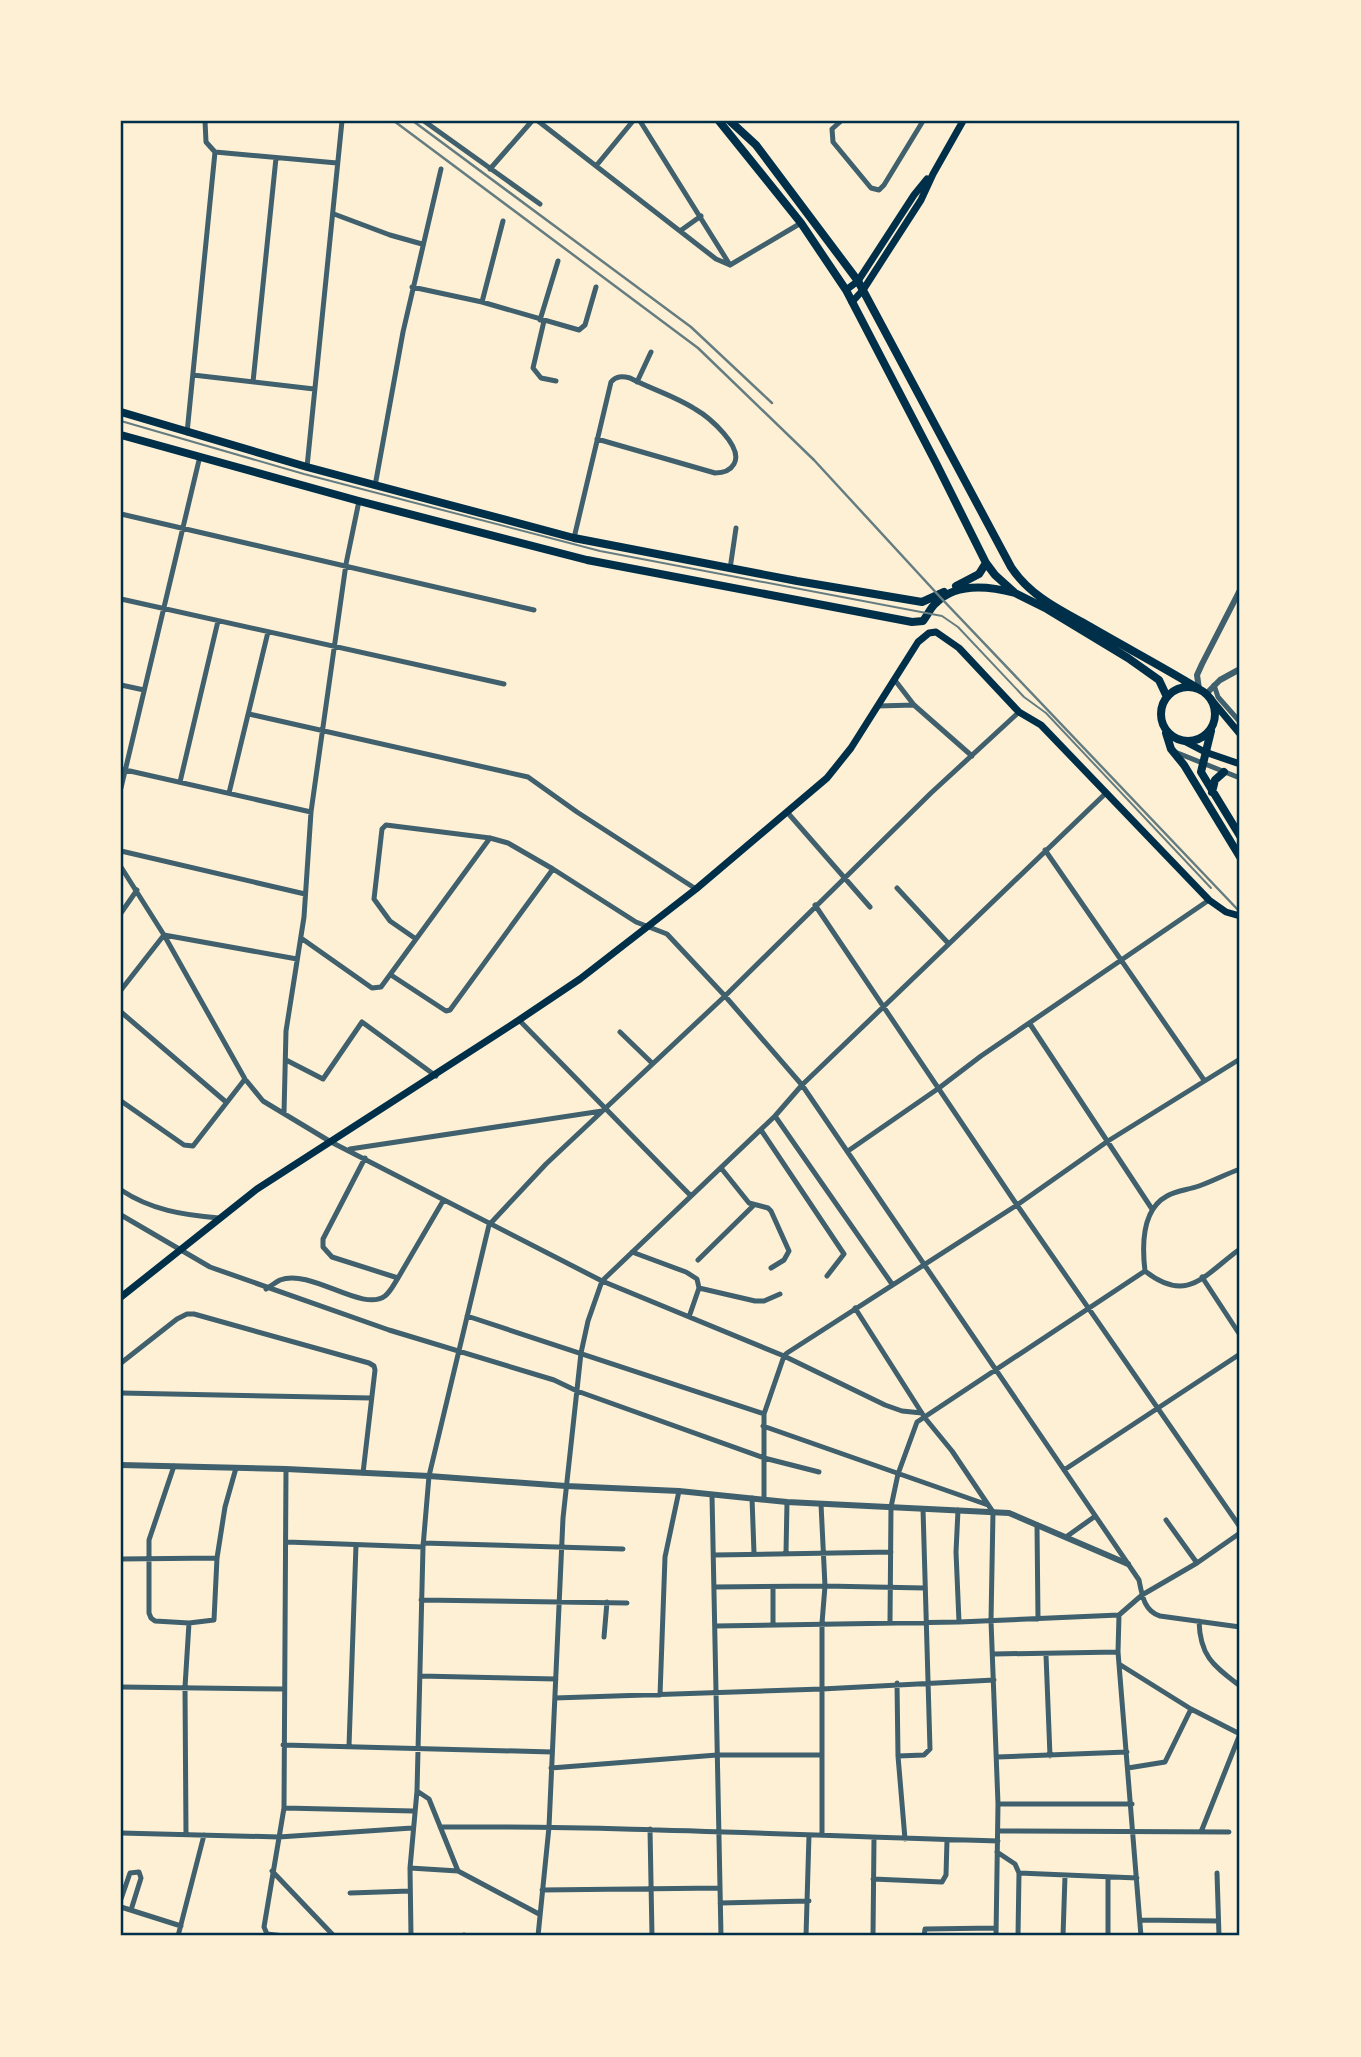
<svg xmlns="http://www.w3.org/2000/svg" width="1361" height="2057" viewBox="0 0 1361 2057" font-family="'Times New Roman',serif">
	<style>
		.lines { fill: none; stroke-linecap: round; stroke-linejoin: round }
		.minor { stroke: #3f606c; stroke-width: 5 }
		.tertiary { stroke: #3f606c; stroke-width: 6 }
		.secondary { stroke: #003049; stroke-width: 7 }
		.primary { stroke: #003049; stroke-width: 8 }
		.tram { stroke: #657d81; stroke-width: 2 }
		.rail { stroke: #657d81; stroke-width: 2.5 }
		.neatline { fill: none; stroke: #003049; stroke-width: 2.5 }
	</style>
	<rect width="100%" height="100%" fill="#fdf0d5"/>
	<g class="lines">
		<path class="minor" d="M205,121L206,142L215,152L337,163
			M424,121L540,204
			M538,121L716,259L730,265L801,223
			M640,121L730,265
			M841,121L832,129L833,142L871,188L879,190L884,185L923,121
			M596,166L633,121
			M490,169L532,121
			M334,214L390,235L422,244
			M680,231L701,216
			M412,287L482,302L579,330L585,325L596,287
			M482,302L503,221
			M540,320L558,261
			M544,321L533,368L541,378L556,381
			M193,375L314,389
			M253,382L276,158
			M637,382L651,352
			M187,433L215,152
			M307,467L342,121
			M375,486L403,332L441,169
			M121,514L534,610
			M574,538L611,382C616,376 622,376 630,378C651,389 675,396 695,409C709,417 744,447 734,464C730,471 722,473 715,473L597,439
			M730,569L736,528
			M121,599L504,684
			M894,679L914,705L972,756
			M121,685L144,690
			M1214,685L1218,697L1240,722
			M878,706L914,705
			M249,714L528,777L577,812L696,889
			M1175,752L1240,778
			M121,769L311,812
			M180,782L218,621
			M121,788L200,456
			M229,793L268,632
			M787,812L870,907
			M1045,850L1204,1080
			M121,851L305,894
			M121,867L164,935L245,1079L263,1101L331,1142L602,1281L784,1356L885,1405L902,1411L922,1413
			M897,888L948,943
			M815,905L1017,1205L1240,1527
			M121,913L137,890
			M301,938L372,988L381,987L490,838
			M416,939L390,921L374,899L382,829L386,825L490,838L508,843L553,869L636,922L667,934L725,996L802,1085L1139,1580C1142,1595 1144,1611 1160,1616L1240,1627
			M391,975L446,1011L450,1010L553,869
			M121,990L164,935L297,959
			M121,1012L226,1102
			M519,1020L690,1195
			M1030,1024L1152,1209
			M620,1032L652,1063
			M286,1060L323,1079L362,1022L436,1076
			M121,1101L184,1145L193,1146L245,1079
			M284,1113L286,1031L304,917L311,812L346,564L359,501
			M775,1116L892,1284
			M761,1130L844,1254L827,1276
			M350,1149L602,1111
			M848,1151L939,1088L981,1056L1209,900
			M365,1158L323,1239V1247L332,1257L398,1278L443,1201
			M721,1168L749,1203L768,1208L771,1211L789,1251L784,1260L771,1268
			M121,1190C151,1210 183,1215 219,1218
			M121,1215L210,1267L389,1330L554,1380L577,1391L764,1458L819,1472
			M632,1252L686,1272L697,1279L699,1288L689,1317
			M698,1260L753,1206
			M1145,1271C1142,1246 1141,1210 1167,1196C1177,1190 1188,1190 1199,1186C1213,1181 1226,1174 1240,1169
			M1145,1271C1188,1305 1205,1274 1240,1249
			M1202,1277L1240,1335
			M699,1288L755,1301H764L780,1294
			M266,1289C271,1286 276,1282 280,1280C311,1268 362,1313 385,1296C391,1291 394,1284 398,1278
			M855,1308L925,1418L952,1451L993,1512L991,1621L998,1804L996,1936
			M467,1316L764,1414
			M121,1363L177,1319L187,1314H194L369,1363L374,1366L375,1370L363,1473
			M121,1393L371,1398
			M763,1426L988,1505
			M1064,1470L1240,1354
			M712,1495L721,1936
			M752,1498L754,1553
			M764,1499V1414L784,1356L787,1353L1017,1205L1108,1141L1240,1059
			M821,1504L825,1586L822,1623V1835
			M958,1510L956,1552L959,1622
			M1166,1520L1197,1563
			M1037,1525L1038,1619
			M1066,1537L1094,1517
			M287,1542L423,1547
			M423,1543L623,1549
			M786,1553L787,1502
			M714,1555L891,1552
			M217,1558L225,1507L236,1468
			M121,1559L217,1558L214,1620L189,1623L155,1621L151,1618L149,1613V1540L174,1466
			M714,1587L825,1586L924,1588
			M421,1600L627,1603
			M1199,1621C1200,1657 1214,1666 1240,1686
			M890,1623L891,1507L898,1474L917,1422L1145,1271
			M773,1624V1587
			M715,1626L959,1622L1119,1615
			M604,1637L607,1602
			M994,1654L1118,1652
			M1046,1655L1050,1756
			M1119,1664L1191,1709L1165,1762L1128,1768
			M420,1676L556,1679
			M897,1683L898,1756L905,1839
			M121,1687L284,1689
			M660,1695L665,1557L679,1491
			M555,1698L822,1689L994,1680
			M1191,1709L1240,1734
			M283,1745L552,1752
			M349,1746L356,1545
			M898,1756L924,1755L930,1749L923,1509
			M997,1757L1127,1752
			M551,1768L717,1755H822
			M417,1791L429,1799L458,1871L539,1914
			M998,1804H1132
			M284,1808L413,1811
			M440,1827C626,1826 812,1836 998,1841
			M650,1829L652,1936
			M998,1831L1229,1832
			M1201,1832L1240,1734
			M121,1833L279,1837L412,1828
			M186,1834L185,1687L189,1623
			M997,1852L1015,1864L1019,1873L1018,1936
			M410,1868L458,1871
			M272,1871L334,1936
			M1019,1873L1137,1878
			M1217,1873L1219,1936
			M873,1879L942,1882L946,1875L947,1840
			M542,1890L720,1888
			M350,1893L410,1891
			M121,1899L130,1873L139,1872L141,1878L131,1910
			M720,1903L809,1901
			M121,1907L181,1926
			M1140,1920L1218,1921
			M178,1936L204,1835
			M284,1936L267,1934L264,1927L284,1808L286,1469
			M411,1936L410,1868L417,1791L423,1547L429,1476L489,1225L546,1164L725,996L931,793L1019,712
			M464,1936V1935
			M538,1936L549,1827L563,1518L581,1353L588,1321L602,1281L775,1116L802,1085L1106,793
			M806,1936L809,1835
			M873,1936L874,1838
			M924,1936L925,1929L996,1928
			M1063,1936L1065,1876
			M1108,1936V1878
			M1141,1936L1118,1652L1119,1615L1142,1595L1197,1563L1240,1533"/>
		<path class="tertiary" d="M1199,689L1197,675L1202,664L1240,590
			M1206,694L1220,680L1240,669
			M121,1465L286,1469L429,1476L566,1486L679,1491L787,1502L1009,1513L1128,1564"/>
		<path class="secondary" d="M846,290L858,281L914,195L927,179
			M852,302L863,290L921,200L933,174L963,121
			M1210,698L1240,734
			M1184,741L1205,752L1240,764
			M121,1297L257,1189L519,1020L580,979L696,889L827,778L851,748L918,642L929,633L936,632L959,648L1019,712L1041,725L1209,900L1226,912L1240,916"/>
		<path class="primary" d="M719,121L801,223L846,290L936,463L986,563L995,575L1015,593L1047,609L1128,658L1159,680L1167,697
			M730,121L756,145L858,281L1011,567C1030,596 1060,610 1089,626C1125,647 1163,667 1199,689
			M121,412L307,467L574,538L797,581L922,602L944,592
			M121,435L359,501L587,560L912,622L923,621C928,615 930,608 936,603C956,582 989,586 1015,593
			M956,586L979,574L986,563
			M1161 714a27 27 0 1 1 54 0a27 27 0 1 1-54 0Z
			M1211,731L1201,772L1240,836
			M1166,733L1171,749L1184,765L1240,857
			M1212,792L1215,780L1224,772"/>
		<path class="tram" d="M121,421L304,474L600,551L942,616L958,627L1024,697L1046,713L1211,888"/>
		<path class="rail" d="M394,121L698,348L814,460L941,598L1240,912
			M413,121L691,327L772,403"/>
	</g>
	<rect width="1361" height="2057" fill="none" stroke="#fdf0d5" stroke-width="245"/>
	<rect x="122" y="122" width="1116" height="1812" class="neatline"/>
</svg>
